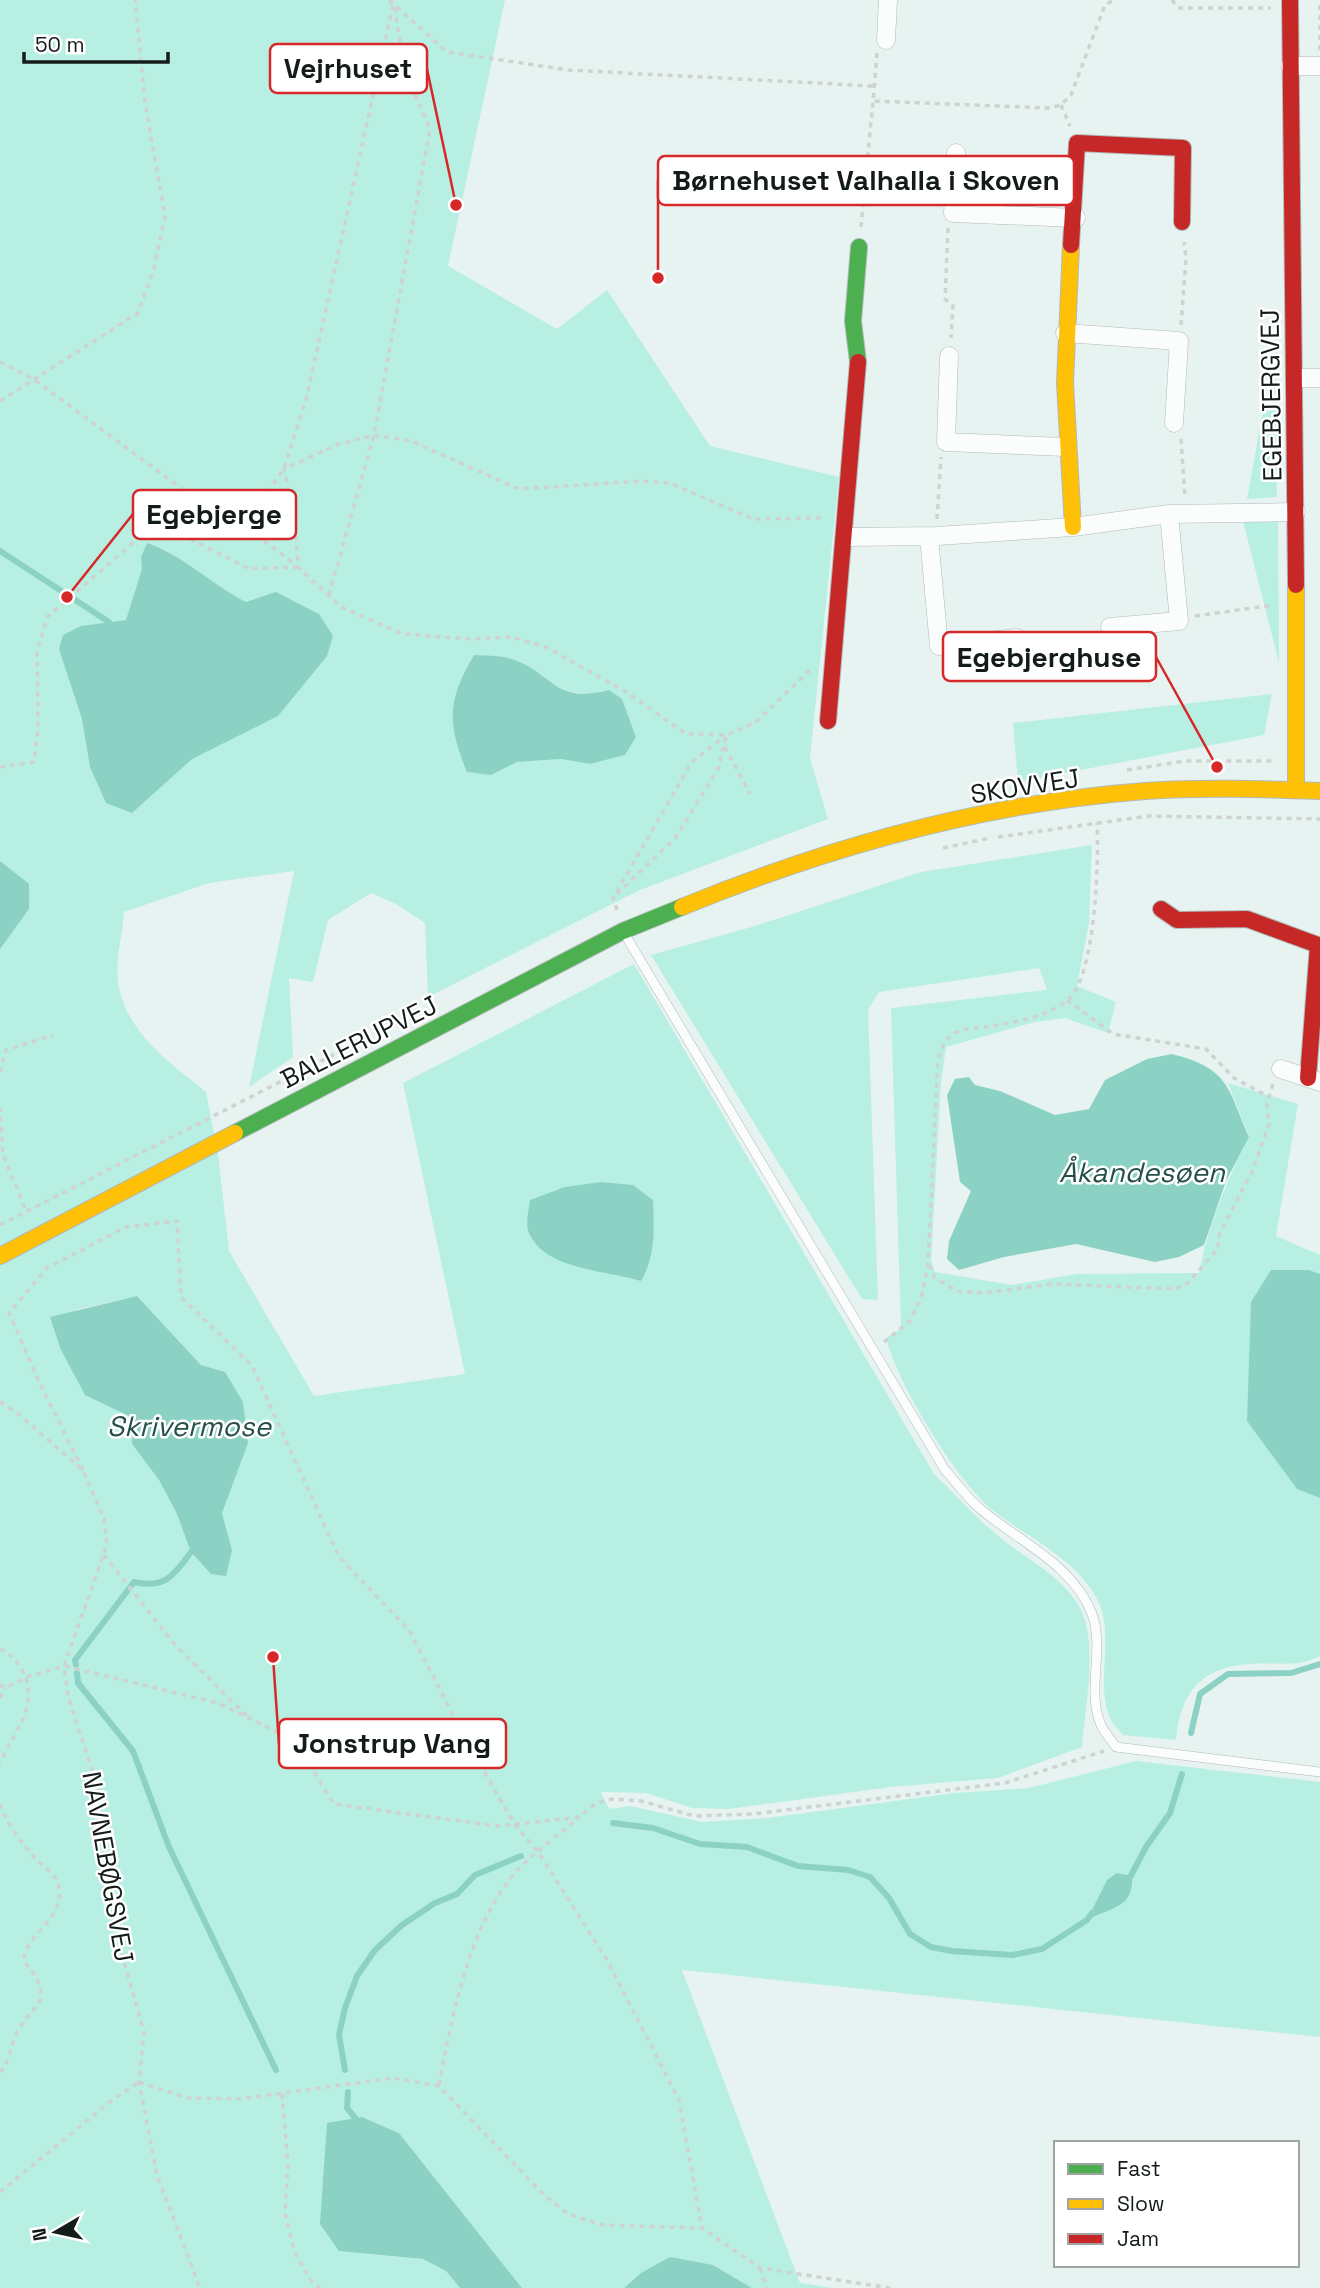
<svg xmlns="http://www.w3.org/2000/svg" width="1320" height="2288" viewBox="0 0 1320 2288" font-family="'Space Grotesk',sans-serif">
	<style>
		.green { fill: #b8efe3; fill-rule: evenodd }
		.water { fill: #8bd2c4 }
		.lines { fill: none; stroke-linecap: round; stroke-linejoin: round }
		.stream { stroke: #8bd2c4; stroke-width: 6 }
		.lane-casing { stroke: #b1bab8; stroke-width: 10 }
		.street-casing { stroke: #b1bab8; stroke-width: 19 }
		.fast-casing { stroke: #b1bab8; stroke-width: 18 }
		.slow-casing { stroke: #b1bab8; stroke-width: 18 }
		.jam-casing { stroke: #b1bab8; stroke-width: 18 }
		.path { stroke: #ced3d1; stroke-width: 3.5; stroke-dasharray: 5 5; stroke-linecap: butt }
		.lane { stroke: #fbfdfd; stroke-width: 9 }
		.street { stroke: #fbfdfd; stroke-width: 18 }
		.fast { stroke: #4caf50; stroke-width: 16 }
		.slow { stroke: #ffc107; stroke-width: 16 }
		.jam { stroke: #c62828; stroke-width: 16 }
		.labels { text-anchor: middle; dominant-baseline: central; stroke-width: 5; stroke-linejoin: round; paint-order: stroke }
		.street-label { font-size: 26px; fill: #141c1a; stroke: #fff }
		.water-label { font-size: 28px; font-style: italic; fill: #265148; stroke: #fff }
		.leader { fill: none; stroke: #d62828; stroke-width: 2.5 }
		.callout-dot { fill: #d62828; stroke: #fff; stroke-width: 2.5 }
		.callout { fill: #fff; stroke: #d62828; stroke-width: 2.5 }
		.callout-label { font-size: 28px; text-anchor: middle; font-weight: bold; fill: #141c1a }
	</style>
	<rect width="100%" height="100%" fill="#e7f3f0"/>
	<path class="green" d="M0,0H505L448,266L557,329L607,290L710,446L839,477L810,758L828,819L640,890L428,997L425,923L396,904L371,893L328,920L313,982L289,978L293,1057L249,1087L294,871L209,883L124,912C123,933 115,960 118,982C126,1033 169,1062 206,1092L218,1154L229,1251L314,1396L465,1374L403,1083L634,964L934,1474C955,1494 974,1516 996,1534C1030,1564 1082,1583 1088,1634C1093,1671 1085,1710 1082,1747L998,1778L891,1787L728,1809L692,1808L646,1793L601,1792L609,1809L630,1806L702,1822L767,1818L955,1793L1029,1788L1136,1761L1320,1782V2037L682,1970L800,2283L833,2288H752L713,2265L641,2273L624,2288H522L399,2133L362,2117L327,2124L340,2251L423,2259L446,2271L460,2288H0ZM541,675C564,694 581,697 609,690L622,700L636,737L625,755L590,764L561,759L517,762L491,775ZM137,1296L201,1365L225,1372L222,1513L232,1550L177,1514L159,1480L132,1444L133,1418L75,1310Z
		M1275,346L1277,497L1247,499Z
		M1278,519L1279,663L1243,521Z
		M1272,694L1264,735L1018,782L1013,723Z
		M1092,845L1089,923L1077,986L1116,1002L1108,1033L1065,1018L1035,1022L946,1047L941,1083L931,1260L935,1272L1012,1285L1077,1274L1199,1273C1208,1225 1227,1180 1249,1137L1228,1083L1298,1104L1276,1236L1320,1255V1274L1309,1270L1297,1488L1320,1498V1656C1298,1668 1275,1662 1250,1664C1201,1667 1180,1693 1176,1740L1123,1735C1119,1730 1112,1724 1110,1718C1094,1681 1117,1633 1096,1597C1075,1559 1029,1538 995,1512C958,1484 897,1383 886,1338L901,1329L891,1008L1047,990L1039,968L879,992L868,1010L878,1300L862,1299L651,955L755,926L921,872Z"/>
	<path class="water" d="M147,543C183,555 212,585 246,602L276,592L319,614L333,636L327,656L278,716L192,759L132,813L106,803L90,767L82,719L59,649L63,635L81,626L126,620L142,569L141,557Z
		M474,655C485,656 497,655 508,658C553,670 551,705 609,690L622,699L636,737L625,755L590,764L561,759L517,762L491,775L467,772C447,723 447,701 474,655Z
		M0,861L29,884V909L0,949Z
		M1172,1054C1230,1069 1227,1087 1249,1137L1226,1181L1204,1245L1179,1257L1155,1262L1076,1244L1004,1257L959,1270L947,1259L949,1241L971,1191L960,1182L947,1095L955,1079L969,1077L975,1085L1000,1091L1055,1115L1089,1109L1105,1080L1147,1059Z
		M601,1182L633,1185L653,1200C654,1229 656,1255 641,1281C605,1270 545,1270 529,1233C525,1224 529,1209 530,1200L565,1187Z
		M1271,1270H1309L1320,1274V1498L1297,1489L1247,1421L1251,1302Z
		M137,1296L201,1365L225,1372L243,1402L248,1443L222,1513L232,1550L226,1576L211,1574L191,1552L177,1514L159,1480L132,1444L133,1418L85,1395L61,1350L50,1317Z
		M1117,1873L1132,1876C1134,1909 1111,1907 1087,1920L1107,1880Z
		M362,2117L399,2133L522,2288H460L446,2271L423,2259L339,2251L320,2224L327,2123Z
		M670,2257L713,2265L752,2288H624L641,2273Z"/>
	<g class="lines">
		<path class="stream" d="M0,551L109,622
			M76,1665L75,1660L134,1582C165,1589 173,1576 191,1552
			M77,1673L78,1683L133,1751L169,1847L276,2070
			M1191,1733L1200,1694L1228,1674L1291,1673L1320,1664
			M613,1823L653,1828L700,1844L747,1847L798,1866L848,1870L870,1877L889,1898L910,1934L931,1947L952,1951L1012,1955L1042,1949L1087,1920L1092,1913
			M1128,1881L1146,1847L1170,1813L1182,1774
			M345,2070L339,2035L345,2008L357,1976L375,1950L402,1925L435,1903L457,1894L475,1875L521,1856
			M348,2092L347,2108L360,2124"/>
		<g class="lane-casing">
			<path id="lane" d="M624,933L945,1470C955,1481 965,1495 977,1506C1015,1540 1073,1563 1092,1614C1105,1650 1086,1690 1101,1725C1104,1732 1111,1740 1116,1747L1320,1772"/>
		</g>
		<g class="street-casing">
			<path id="street" d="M886,40L888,0
				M1290,66H1320
				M956,153L953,213L1076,218
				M1065,333L1179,341L1174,423
				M949,356L946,442L1065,447
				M1296,378H1320
				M845,537L937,536L1073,527L1169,514L1296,512
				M929,537L939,646L1017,638
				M1110,627L1179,621L1169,514
				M1281,1069L1320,1082"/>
		</g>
		<g class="fast-casing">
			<path id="fast" d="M858,362L853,321L859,247
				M235,1133L623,931L682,907"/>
		</g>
		<g class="slow-casing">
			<path id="slow" d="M1071,245L1065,383L1073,527
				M1296,585V789
				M682,907C828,847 987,803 1145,791C1203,787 1261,789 1320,791
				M0,1256L235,1133"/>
		</g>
		<g class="jam-casing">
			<path id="jam" d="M1290,0L1296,585
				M1071,245L1077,143L1183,148L1182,222
				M828,721L858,362
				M1161,909L1177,920L1247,919L1318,945L1308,1078"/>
		</g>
		<path class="path" d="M389,0L447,52L568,70L873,86
			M1172,0L1178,8H1271
			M1320,50V0
			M877,53L873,101L1048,108L1061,105L1071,95L1105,5L1114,0
			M1061,105L1070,126
			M861,227L873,101
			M948,228L945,299L953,306L951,338
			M1181,325L1186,258L1184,242
			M0,362L35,380L205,506L233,511L262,500L284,469L307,396L394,0
			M0,401L138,313L154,268L165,216L145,102L135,0
			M1181,439L1185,497
			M224,511L296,565
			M937,519L941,457
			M329,595L374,435L430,129L405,72L394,4
			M1195,616L1274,605
			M1032,641L1093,633
			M810,670L756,722L727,735L686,734L626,692L546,647L512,637L471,639L402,634L341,607L298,567L295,522L284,469L339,444L374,435L411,441L519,489L642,481L670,483L753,519L824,518
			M725,747L750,794
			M0,767L34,762L38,729L37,652L47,617L140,537L162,525L250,569L298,567
			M1127,770L1185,761H1276
			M998,837L1149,816L1320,819
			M943,848L990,838
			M617,894L676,837L718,769L726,737
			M617,910L613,898L691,763L725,736
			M1067,1000L1113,1034L1206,1049L1234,1078L1269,1097
			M0,1072L6,1050L53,1035
			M0,1107L3,1155L26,1210
			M0,1225L409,1016
			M929,1265L935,1278L957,1291L984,1293L1053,1284L1174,1289L1187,1284L1217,1250L1220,1232L1253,1170L1269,1124L1267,1103L1273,1084
			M884,1342L910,1321L922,1295L928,1263L938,1059C942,1048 945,1039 955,1033C963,1028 977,1029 986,1027C1011,1023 1048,1017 1068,1000C1096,975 1099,859 1097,823
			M0,1402L17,1413L83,1470L104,1519L107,1545L64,1666L68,1696L99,1791L118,1941L144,2032L139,2082L157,2175L200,2288
			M83,1470L40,1384L9,1313L47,1268L126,1227L177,1221L181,1297L252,1366L339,1557L409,1630L472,1751L515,1825L539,1853L607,1960L679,2100L702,2228
			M104,1555L176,1646L249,1718
			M0,1649C10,1653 14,1658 20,1667C43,1702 14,1731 0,1763
			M0,1685L5,1688L27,1677L64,1666L218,1703L294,1740L334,1804L498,1826L580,1817L596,1803L612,1799L641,1801L694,1816L753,1814L1005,1783L1104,1751
			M0,1698L5,1688
			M0,1804C6,1823 20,1840 32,1855C40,1865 54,1871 58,1884C68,1919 22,1936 24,1961C60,2006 31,2000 15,2037C10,2051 9,2061 0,2073
			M139,2082L187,2098L239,2099L393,2078L439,2086L543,2194L568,2214L602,2225L702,2228L760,2268L890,2288
			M439,2085C452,2017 467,1935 510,1879C528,1856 557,1837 578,1818
			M282,2094L288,2165L285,2214L295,2253L311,2281L320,2288
			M0,2192L111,2101L139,2082
			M760,2268L767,2288"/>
		<use href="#lane" class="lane"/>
		<use href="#street" class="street"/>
		<use href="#fast" class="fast"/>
		<use href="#slow" class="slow"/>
		<use href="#jam" class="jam"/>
	</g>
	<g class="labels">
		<g class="street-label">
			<text transform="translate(1271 395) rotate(-91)">EGEBJERGVEJ</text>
			<text transform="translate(1025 786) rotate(-9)">SKOVVEJ</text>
			<text transform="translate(359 1042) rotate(-27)">BALLERUPVEJ</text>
			<text transform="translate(108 1867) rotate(80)">NAVNEBØGSVEJ</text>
		</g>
		<g class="water-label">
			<text x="1142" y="1172">Åkandesøen</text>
			<text x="189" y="1426">Skrivermose</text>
		</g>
	</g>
	<path class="leader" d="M456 205L427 69M658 278L658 180M67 597L133 514M1217 767L1156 657M273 1657L279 1744"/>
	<g class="callout-dot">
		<circle cx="456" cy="205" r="7"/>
		<circle cx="658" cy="278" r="7"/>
		<circle cx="67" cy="597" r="7"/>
		<circle cx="1217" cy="767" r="7"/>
		<circle cx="273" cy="1657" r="7"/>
	</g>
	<g class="callout">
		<rect x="270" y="44" width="157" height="49" rx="7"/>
		<rect x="658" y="156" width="416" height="49" rx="7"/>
		<rect x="133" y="490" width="163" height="49" rx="7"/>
		<rect x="943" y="632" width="213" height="49" rx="7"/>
		<rect x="279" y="1719" width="227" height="49" rx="7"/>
	</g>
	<g class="callout-label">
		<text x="348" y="78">Vejrhuset</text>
		<text x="866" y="190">Børnehuset Valhalla i Skoven</text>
		<text x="214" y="524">Egebjerge</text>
		<text x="1049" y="667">Egebjerghuse</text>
		<text x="392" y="1753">Jonstrup Vang</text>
	</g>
	<rect x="1054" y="2141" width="245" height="126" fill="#ffffff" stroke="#a1a4a3" stroke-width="2"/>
	<rect x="1068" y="2164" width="35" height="10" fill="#4caf50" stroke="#a1a4a3" stroke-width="2"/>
	<text x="1117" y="2176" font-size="21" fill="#141c1a">Fast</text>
	<rect x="1068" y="2199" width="35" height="10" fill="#ffc107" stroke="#a1a4a3" stroke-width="2"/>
	<text x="1117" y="2211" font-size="21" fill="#141c1a">Slow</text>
	<rect x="1068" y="2234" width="35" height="10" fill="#c62828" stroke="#a1a4a3" stroke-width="2"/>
	<text x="1117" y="2246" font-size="21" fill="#141c1a">Jam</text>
	<g transform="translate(56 2232) rotate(261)" stroke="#ffffff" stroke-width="5" paint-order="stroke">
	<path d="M0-5L12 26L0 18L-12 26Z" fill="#141c1a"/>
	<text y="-10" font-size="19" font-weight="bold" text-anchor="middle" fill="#141c1a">N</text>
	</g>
	<path d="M24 52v10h144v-10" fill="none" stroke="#141c1a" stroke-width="3.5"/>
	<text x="35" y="52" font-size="21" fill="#141c1a" stroke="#ffffff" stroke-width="5" paint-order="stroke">50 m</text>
</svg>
